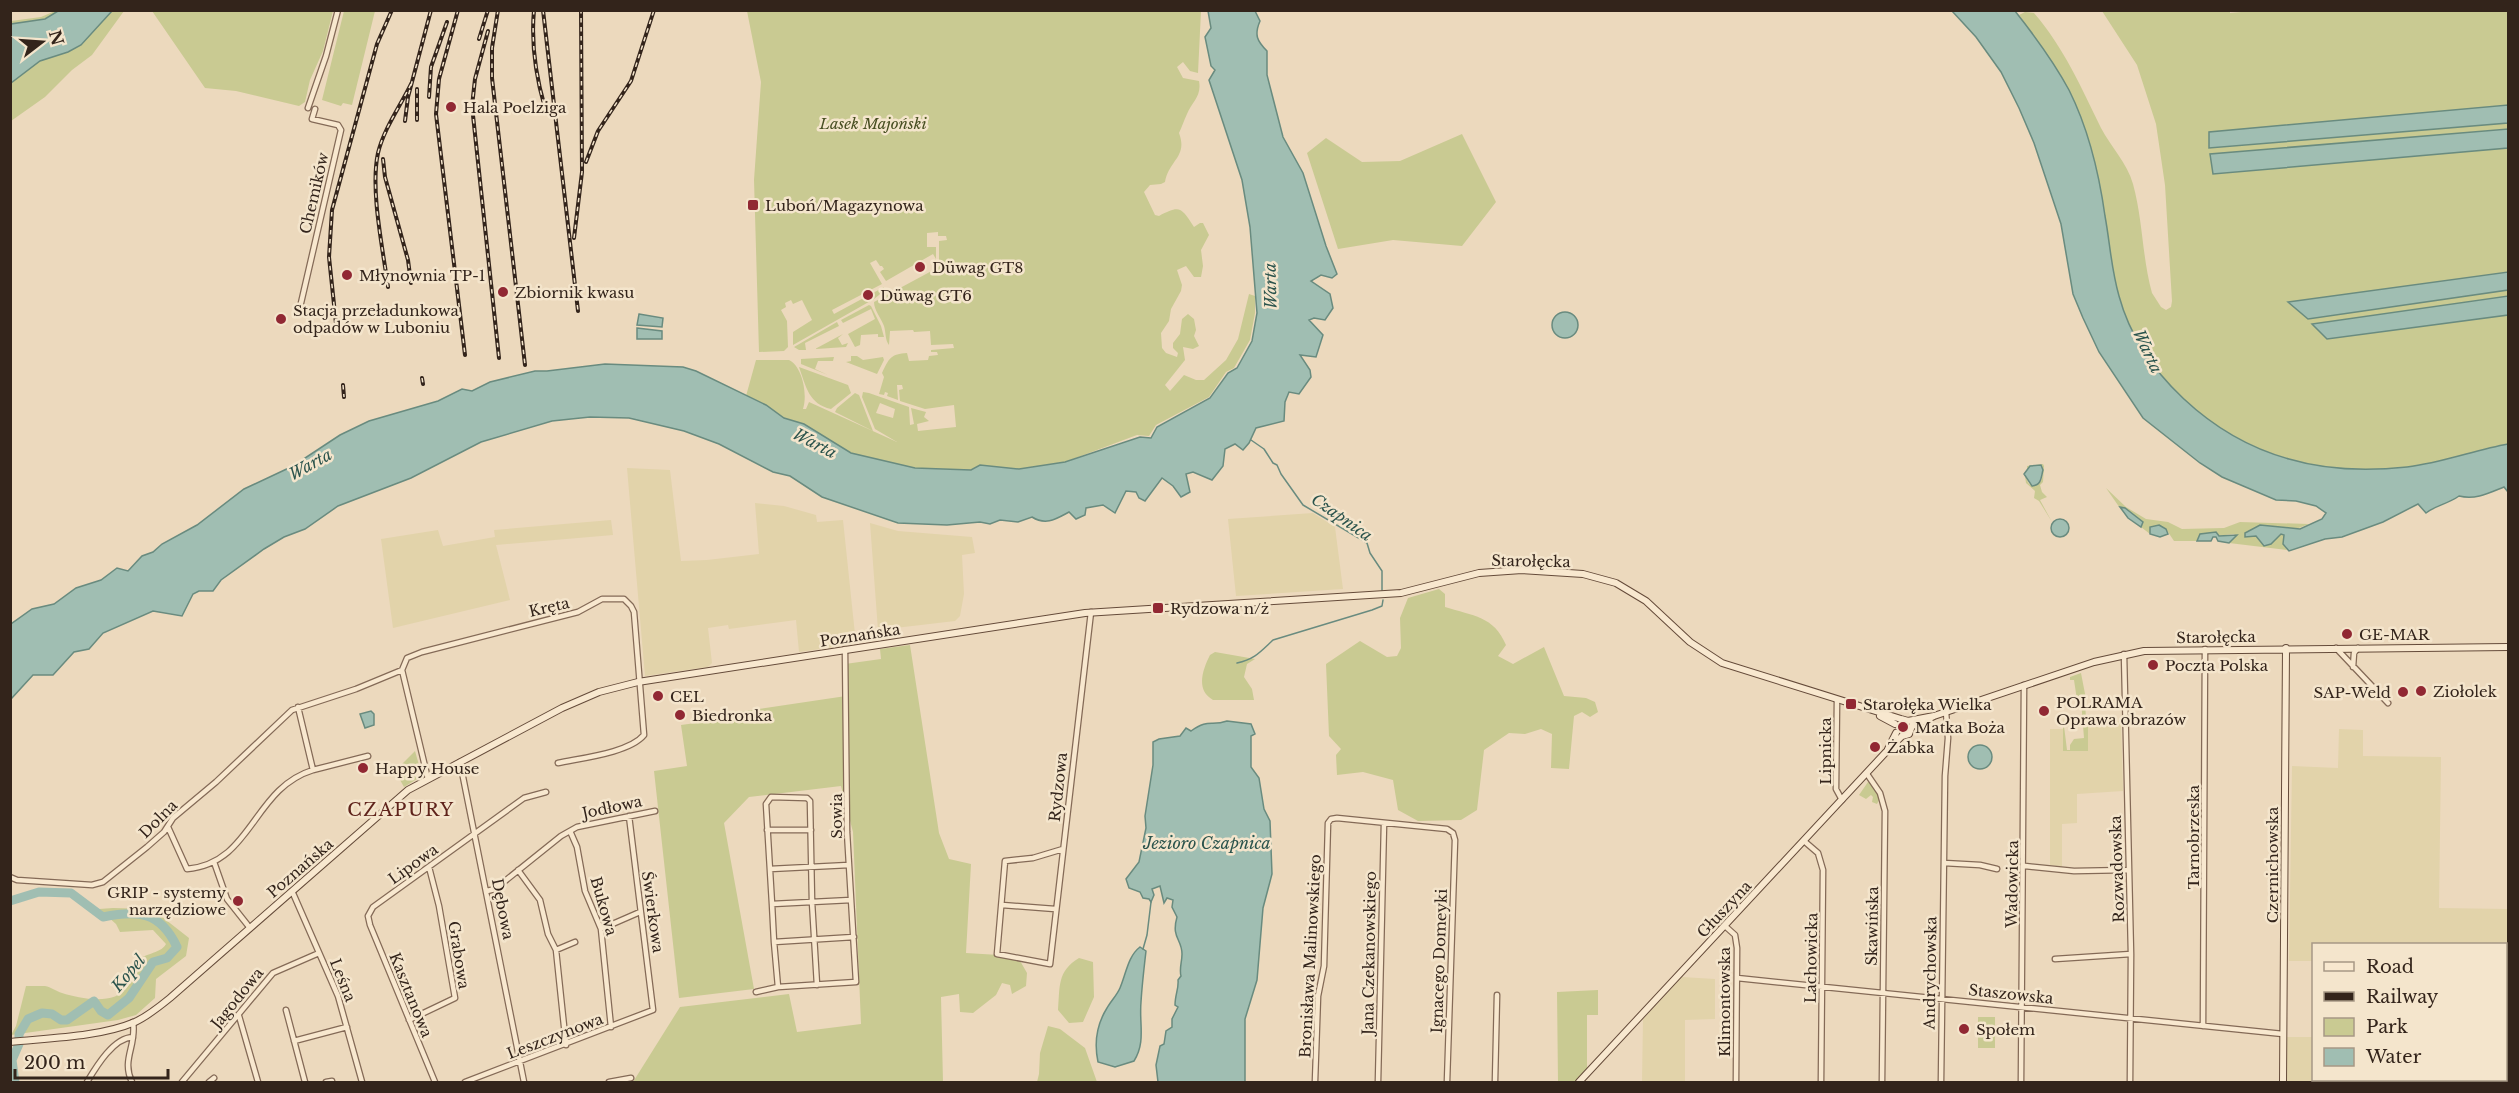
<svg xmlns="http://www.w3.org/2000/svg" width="2519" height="1093" viewBox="0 0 2519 1093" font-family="'Libre Baskerville',serif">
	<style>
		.farmland { fill: #e2d3aa; fill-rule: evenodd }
		.green { fill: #c9ca92; fill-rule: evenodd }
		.water { fill: #a0beb2; stroke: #698b7f; stroke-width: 1.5 }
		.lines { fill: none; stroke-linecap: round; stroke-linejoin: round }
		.stream { stroke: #698b7f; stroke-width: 1.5 }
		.river { stroke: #a0beb2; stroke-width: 9 }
		.street-casing { stroke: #846a57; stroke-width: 7 }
		.secondary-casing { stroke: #654b3a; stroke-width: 8 }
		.street { stroke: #f8e8cf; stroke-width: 4.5 }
		.secondary { stroke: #f8e8cf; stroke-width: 6 }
		.rail-casing { stroke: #33241b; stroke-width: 4 }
		.rail { stroke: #f4e5cc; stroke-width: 1.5; stroke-dasharray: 4.5; stroke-linecap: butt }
		.poi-dot { fill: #912833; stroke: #f4e5cc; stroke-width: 2 }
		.labels { text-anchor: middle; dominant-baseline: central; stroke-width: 5; stroke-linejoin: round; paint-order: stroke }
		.poi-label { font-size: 15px; fill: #33241b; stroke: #f4e5cc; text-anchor: start }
		.park-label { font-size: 15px; font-style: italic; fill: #484f22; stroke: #f4e5cc }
		.street-label { font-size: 15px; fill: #33241b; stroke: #f4e5cc }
		.water-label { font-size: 16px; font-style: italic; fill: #2a534c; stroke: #f4e5cc }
		.quarter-label { font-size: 18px; letter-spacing: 1.5px; fill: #5f231b; stroke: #f4e5cc }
	</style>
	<rect width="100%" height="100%" fill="#ecd9bd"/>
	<path class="farmland" d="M627,468L670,470L681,561L707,560L759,554L755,503L784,506L816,515L817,522L843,520L856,644L799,652L796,620L729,629L728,625L708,628L712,663L708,667L645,676Z
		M1313,513L1335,527L1343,589L1236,596L1228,519Z
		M611,520L613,535L496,545L510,600L393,628L381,539L438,530L443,546L495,537L494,530Z
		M870,523L898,531L972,537L975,553L962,555L964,594L960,616L955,621L878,630Z
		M2088,721H2121L2123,791L2077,794V823L2062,824V867L2050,865V729H2063V751H2088Z
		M2339,729L2363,730V756L2441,757L2439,908L2508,909V1082H2284V1037H2313V961H2289L2292,766L2338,768ZM2314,944H2506V1080H2314Z
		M1682,977L1715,979V1019L1685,1020V1082H1642L1643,1019Z"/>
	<path class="green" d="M2230,10V13L2264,10L2508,11V105L2209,133L2210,148L2508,123V129L2211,154L2213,174L2508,148V272L2289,302L2308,319L2508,290V296L2312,324L2327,339L2508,315V444C2475,450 2441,463 2407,467C2369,471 2327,470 2290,459C2213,438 2141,374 2119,297C2107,253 2105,208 2095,163C2081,105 2053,64 2019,15L2025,12L2034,13C2064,48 2081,87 2101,128C2111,147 2127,163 2133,184C2143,220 2142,257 2152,293L2161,307L2166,310L2171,307L2172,301L2165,185L2156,124L2137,65L2102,11Z
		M55,11H58L45,19L11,24V21L41,17Z
		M112,11H124L92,55L72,70L45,97L11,121L12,81L40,61L68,52L81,45Z
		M152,11H333L323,51L310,80L305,102L299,106L236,91L205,88Z
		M344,11H375L352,105L343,103L341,106L322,100Z
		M747,11H1201L1198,73L1190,71L1183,62L1177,67L1183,78L1199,81C1202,96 1192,102 1187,114C1184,120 1182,127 1179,133C1188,157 1169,160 1165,182L1161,184L1150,185L1144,192L1155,215L1159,216C1180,205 1181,207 1194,227L1200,223H1203L1209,235L1201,250L1203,266L1201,277H1194L1186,266L1177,270L1182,285L1181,291L1171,309L1169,321L1161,333L1162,348L1166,353L1177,357L1178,353L1173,348V343L1180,334L1182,319L1188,314L1194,319L1196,330L1194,336L1199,346L1193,349L1183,347L1185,360L1165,385L1170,391L1184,375L1196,380H1204L1226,360L1238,339L1249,294L1255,296V313L1250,340L1234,368L1226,372L1209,397L1156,425L1149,436L1137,435L1065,462L1018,469L980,465L971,470L915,468L851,453L804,424L784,418L766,405L746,396L756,360H789C802,366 808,394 803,409H806L809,402L897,442L875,429L862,397L863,392L869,393L909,407L910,425L914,424L911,408L926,412L924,417L929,421L917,424L918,431L956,427L954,405L925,409L900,401L899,390L903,389L902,385H897L898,400L887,396L888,393L885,392L884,395L879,394L884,377L882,373C889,358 891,354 907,353L909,361L928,360L929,356L938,355L937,352H931V350L954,348L953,344L931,345L930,331L914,332L913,330L890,331L889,345C885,340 886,333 884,326C881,318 874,310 874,302L939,267V241L947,240L946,236H938V232L927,233V247H936V261L930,263L936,259L933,254L886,281L880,272L884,269L882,266H880L876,260L870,263L882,284L832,310L834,314L884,287V291L874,299L793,345V332L812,320L802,300L793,304L791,300L785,303L786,307L781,310L787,321L788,347L784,351L759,352L754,180L761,82ZM880,403L895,409L893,418L876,413Z
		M1462,134L1496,202L1462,246L1393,240L1338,249L1307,153L1326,138L1362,162L1400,161Z
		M869,305L871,306L881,326L884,337H878V334L861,335L860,345L855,347L848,334L875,319L871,309L843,323L841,320Z
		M837,322L839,326L805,343L806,350H799L794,347Z
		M843,334L838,338L842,345L848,343L846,347L815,349Z
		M851,356H857L863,360L883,357L884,360L877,374L846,362L851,361Z
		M834,357L833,361H818L815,369L828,375L801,364V359Z
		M799,367L848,385L851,393L831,409C809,404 806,387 799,367Z
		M855,393L859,395L873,431L835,412L837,408Z
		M2043,464L2044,466L2043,482L2040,485L2042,492L2047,497L2040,500L2052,522L2039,501L2034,498L2035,491L2026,483L2025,476L2029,484L2034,486L2042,479L2043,470L2030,466L2027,469V466Z
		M2106,488L2126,507L2146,519L2168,522L2182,529L2224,528L2240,522L2309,524L2296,529L2260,525L2256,536L2271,544L2281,534L2284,535L2283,544L2287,550L2229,543L2236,536L2234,534L2198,538L2197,541H2174L2166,529L2150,527V534L2141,527L2143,523L2121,507L2122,511Z
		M1439,589L1445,594V607C1473,616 1494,616 1506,645L1498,656L1513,664L1544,647L1564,696L1586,698L1595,702L1598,712L1590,717L1582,712L1574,716L1569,769L1551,768L1552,734L1541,729L1525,734L1509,733L1484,750L1477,810L1461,820L1418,821L1398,810L1393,780L1363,772L1337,775L1336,755L1341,749L1329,736L1326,664L1360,641L1387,657L1397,656L1401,648L1400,618L1408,598Z
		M910,645L939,833L949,859L971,864L966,953L999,955L1019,959L1027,973L1026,986L1012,994L1010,985L1002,983L996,995L973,1013L960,1012L959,994L941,997L943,1082H633L680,1007L789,994L797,1032L861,1024L853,832L841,786L749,797L724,823L754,989L679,998L654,771L687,766L681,725L718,720V715L846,696L845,664L881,659L880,649Z
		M1215,652L1255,659L1247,664L1244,677L1252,689L1254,700H1213C1195,690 1203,669 1210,655Z
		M2081,673L2086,699L2085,700L2086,720L2088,721V751H2063V718L2067,750H2070V745L2074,739L2084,738L2081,700H2077L2074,680H2070V677Z
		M415,751L419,765L412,773L417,779L404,787L395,771Z
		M1868,782H1872L1880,798L1877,804L1872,802L1873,797L1871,795L1866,799L1859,795Z
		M113,908L152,909L189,938L186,956L156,979L155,998L136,1015L118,1020L11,1035L16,1026L26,986C32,986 39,986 45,986C51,987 56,991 62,993C82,999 115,1006 128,986C132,979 133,971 136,964C142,952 160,955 166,944L153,930L120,932L116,924L99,909Z
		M1079,958L1093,962L1094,997L1083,1022L1069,1023L1058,1010C1060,987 1057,971 1079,958Z
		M1598,990V1015H1587V1069L1575,1082H1558L1557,992Z
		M1978,1017H1995V1048H1978Z
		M1048,1026L1060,1029L1085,1048L1097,1082H1037L1039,1074L1040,1053Z"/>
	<path class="water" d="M58,11H112L81,45L68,52L40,61L11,83V24L45,19Z
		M1208,11H1255L1260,21C1254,35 1257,41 1267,51V75L1283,137L1303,173L1326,246L1337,274L1332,278L1321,275L1311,281L1330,294L1333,308L1325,320L1314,318L1309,320L1323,335L1316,357L1300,355L1310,370L1311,377L1299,394L1289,392L1285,402L1284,421L1256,428L1249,443L1243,450L1235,444L1225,449L1223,466L1212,480L1193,472L1186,474L1190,492L1181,497L1173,486L1162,478L1145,501L1139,498L1136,492L1126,491L1115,513L1103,505L1086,508L1085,515L1076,519L1069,512C1056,519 1046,526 1032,517L1018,522L1000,520L990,524L980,522L947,525L898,523L822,497L790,476L773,472L719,444L684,431L629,418L590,417L552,421L481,442L411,478L338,506L305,529L284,537L264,549L221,580L213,591H199L193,594L182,616L153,611L103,633L89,649L74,652L53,675H33L11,699V624L32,609L54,604L76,588L101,580L117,568L128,571L142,556L153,552L162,544L197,525L244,489L293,466L340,435L369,421L438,401L462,389L472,391L490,382L535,371H547L605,364L683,367L696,371L766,405L784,418L804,424L851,453L915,468L971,470L980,465L1019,469L1065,462L1140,437L1151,438L1157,427L1210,398L1228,373L1237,368L1252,341L1257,313L1250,227L1242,180L1209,80L1215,70L1211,66L1205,37L1211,28Z
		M1952,11H2015C2034,35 2054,62 2069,90C2088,128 2099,173 2105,216C2110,243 2111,268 2119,296C2140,373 2213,438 2289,459C2326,470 2369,471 2407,467C2441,463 2475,450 2508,444V492L2504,487C2489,493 2476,500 2459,496C2448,504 2436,505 2426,513L2418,504L2383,522L2342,537L2325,539L2289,551L2283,544L2284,535L2281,534L2271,544L2264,546L2256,536L2245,537V533L2260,525L2300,529L2322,519L2326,513L2316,506L2296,501L2276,500L2222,477L2200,463L2143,418L2099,352L2083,318L2073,294L2061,224L2034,143L2019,108L2001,72L1976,37Z
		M2508,105V123L2209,148V132Z
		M2508,129V148L2213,174L2210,154Z
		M2508,272V290L2308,319L2288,302Z
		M2508,296V315L2327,339L2312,324Z
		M1552 325a13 13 0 1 1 26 0a13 13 0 1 1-26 0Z
		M639,314L663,318L662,327L637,325Z
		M637,328L662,331V339H637Z
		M2041,465L2043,470C2041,477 2042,485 2032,486L2024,474L2030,466Z
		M2120,507L2125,508L2143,522L2141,527L2128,518Z
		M2051 528a9 9 0 1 1 18 0a9 9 0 1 1-18 0Z
		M2159,525L2166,529L2168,534L2160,537L2150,534V527Z
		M2216,532L2219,536L2237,535L2229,543L2218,541L2216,537H2213L2211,541H2197L2200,534Z
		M371,711L374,714V725L365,728L360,714Z
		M1227,721L1251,724L1255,734L1251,736V767L1259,778L1264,809L1270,821L1272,874L1263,908L1257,980L1245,1019V1082H1158L1156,1065L1160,1046L1164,1044L1166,1031L1172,1027V1019L1178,1007L1175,1005C1175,995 1179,988 1178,980L1181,976C1179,969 1182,962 1182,954C1182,939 1171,938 1177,917L1172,907L1173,900L1167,898L1164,903L1160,886L1152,889L1154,895L1151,902L1149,899L1143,898L1140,892L1129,888L1126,879L1139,862L1146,828L1145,816L1153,765V742L1159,739L1180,736L1186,728L1191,731C1209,718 1211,727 1227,721Z
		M1968 757a12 12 0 1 1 24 0a12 12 0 1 1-24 0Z
		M1140,947L1146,951C1144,968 1142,985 1141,1002C1139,1024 1146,1042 1134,1061L1115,1067L1098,1062C1094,1043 1097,1024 1107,1008C1111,1001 1117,995 1120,988C1126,974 1128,956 1140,947Z"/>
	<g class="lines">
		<path class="stream" d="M1251,440L1264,449L1273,463L1277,465L1281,474L1303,505L1367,543L1370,553L1382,571V590
			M1237,663C1255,659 1260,652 1273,640L1372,610L1382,606L1383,600
			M1143,949L1147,935L1151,902"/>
		<path class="river" d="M10,901L39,892L71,893L103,917C138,910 160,911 177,947L167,958L153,962L129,998L108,1015L101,1011L94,1001L67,1020H61L52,1014L42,1013L28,1019L19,1034V1044L12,1060L15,1082"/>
		<g class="street-casing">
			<path id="street" d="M308,108L326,56L338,10
				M301,303L341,130L338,125L312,119L315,109
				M2336,648L2388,703
				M2124,654L2131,954L2130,1082
				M2353,667L2354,653L2358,648
				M1837,700L1836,789L1842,800
				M460,762L524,1082
				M313,770L368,756
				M1867,774L1880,793L1885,811L1882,1082
				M428,779L402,670L407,658L422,652L578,612L602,599H624L631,606L634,612L644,735C629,753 581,758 558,763
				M168,827L187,869C253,863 252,789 313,770L298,707
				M767,830H811
				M570,831L577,847L585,891L601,929L611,1027
				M1804,841L1818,853L1823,870L1821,1082
				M1063,849L1033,858L1005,861L997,954L1050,964L1091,612
				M214,862L227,899L250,928
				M1944,863L1980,865L1997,869
				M2025,866L2074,871L2128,870
				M770,869L849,865
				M518,870L540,900L548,934L556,950L566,1045
				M10,877L17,880L92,885L103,882L147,847L164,832L173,818L216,782L292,710L356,689L402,670
				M292,891L338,996L362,1082
				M487,891L495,889L561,836L577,827L655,811
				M851,900L772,904L774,942L854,937
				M772,904L766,804L771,797L807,798L810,801L812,902L817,985
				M1002,905L1055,909
				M1725,926L1735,935L1737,948L1736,1082
				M601,929L640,912
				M774,942L778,987
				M556,950L575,942
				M2055,959L2131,954
				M1737,978L2283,1034
				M756,992L778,987L856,982L847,832L845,649
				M286,1010L305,1082
				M239,1016L258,1082
				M409,1020L455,998L439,906L429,867
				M2203,1026L2205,649
				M294,1041L347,1027
				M87,1082C96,1067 113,1038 133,1037
				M132,1082C121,1059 137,1046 133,1022
				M182,1082L273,973L319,953
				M209,1082L214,1078
				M326,1082L332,1081
				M435,1082L370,925L368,916L373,907L524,798L546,792
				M465,1082L653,1010L629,816
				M609,1082L631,1078
				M1315,1082L1318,996L1324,966L1328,823L1331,819L1337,818L1447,829L1453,833L1455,840L1447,1082
				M1378,1082L1384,823
				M1495,1082L1497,995
				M1941,1082L1945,776L1948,738L1946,712
				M2021,1082L2024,685"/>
		</g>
		<g class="secondary-casing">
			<path id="secondary" d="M1880,716L1895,724
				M1912,726L1934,716L2094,662L2144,651L2508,647
				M1888,749L1896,733
				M10,1042C49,1038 100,1037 135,1022C148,1016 159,1007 170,998L408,790L562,708L599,692L638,682L1085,613L1401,593L1479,573L1522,570L1583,574L1616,583L1646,601L1690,642L1722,663L1901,719L1908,721L1934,716
				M1579,1082L1886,752L1902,736L1909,734L1912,726
				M2283,1082L2286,648"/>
		</g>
		<use href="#street" class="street"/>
		<use href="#secondary" class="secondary"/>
		<g class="rail-casing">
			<path id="rail" d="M458,10L439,79L436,114L465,355
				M498,10L492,48V78L525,365
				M534,10C531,42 536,77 545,108
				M543,10L578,311
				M488,31L475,79L472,106L499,358
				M479,39L488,10
				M417,89V120
				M429,97L431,67L447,22
				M405,121L408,97L431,10
				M383,159L385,177L408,260L411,283
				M586,162L598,131L631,81L654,10
				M574,238L582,172L581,10
				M388,287C383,249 370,190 378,153C384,128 401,105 412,82
				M337,333L329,257L332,210L377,44L392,10
				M422,378L423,384
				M343,385L344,397"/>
		</g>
		<use href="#rail" class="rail"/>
	</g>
	<g class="poi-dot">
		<circle cx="451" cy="107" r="6"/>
		<rect x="747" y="199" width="12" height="12" rx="3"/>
		<circle cx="920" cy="267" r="6"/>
		<circle cx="347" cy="275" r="6"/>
		<circle cx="503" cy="292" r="6"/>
		<circle cx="868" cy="295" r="6"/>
		<circle cx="281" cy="319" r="6"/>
		<rect x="1152" y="602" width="12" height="12" rx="3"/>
		<circle cx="2347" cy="634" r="6"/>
		<circle cx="2153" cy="665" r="6"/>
		<circle cx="2421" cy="691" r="6"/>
		<circle cx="2403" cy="692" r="6"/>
		<circle cx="658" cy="696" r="6"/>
		<rect x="1845" y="698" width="12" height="12" rx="3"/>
		<circle cx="2044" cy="711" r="6"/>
		<circle cx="680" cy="715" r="6"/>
		<circle cx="1903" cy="727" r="6"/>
		<circle cx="1875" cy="747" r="6"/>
		<circle cx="363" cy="768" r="6"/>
		<circle cx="238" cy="901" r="6"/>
		<circle cx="1964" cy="1029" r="6"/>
	</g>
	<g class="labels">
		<g class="poi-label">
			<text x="463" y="107">Hala Poelziga</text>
			<text x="765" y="205">Luboń/Magazynowa</text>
			<text x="932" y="267">Düwag GT8</text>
			<text x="359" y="275">Młynownia TP-1</text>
			<text x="515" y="292">Zbiornik kwasu</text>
			<text x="880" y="295">Düwag GT6</text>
			<text x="293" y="310">Stacja przeładunkowa<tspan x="293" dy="17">odpadów w Luboniu</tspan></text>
			<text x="1170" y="608">Rydzowa n/ż</text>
			<text x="2359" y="634">GE-MAR</text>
			<text x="2165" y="665">Poczta Polska</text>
			<text x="2433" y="691">Ziołolek</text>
			<text x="2391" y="692" text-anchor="end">SAP-Weld</text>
			<text x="670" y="696">CEL</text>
			<text x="2056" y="702">POLRAMA<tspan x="2056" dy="17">Oprawa obrazów</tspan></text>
			<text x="1863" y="704">Starołęka Wielka</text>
			<text x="692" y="715">Biedronka</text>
			<text x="1915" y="727">Matka Boża</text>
			<text x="1887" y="747">Żabka</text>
			<text x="375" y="768">Happy House</text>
			<text x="226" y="892" text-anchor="end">GRIP - systemy<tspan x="226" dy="17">narzędziowe</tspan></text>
			<text x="1976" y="1029">Społem</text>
		</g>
		<g class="park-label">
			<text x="873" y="123">Lasek Majoński</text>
		</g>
		<g class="street-label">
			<text transform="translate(314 193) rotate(-77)">Chemików</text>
			<text transform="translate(1531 561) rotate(1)">Starołęcka</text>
			<text transform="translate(549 607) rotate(-13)">Kręta</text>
			<text transform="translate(860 635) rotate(-9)">Poznańska</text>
			<text transform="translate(2216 637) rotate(-1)">Starołęcka</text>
			<text transform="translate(1825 751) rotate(-90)">Lipnicka</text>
			<text transform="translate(1058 787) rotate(-84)">Rydzowa</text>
			<text transform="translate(612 807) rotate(-12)">Jodłowa</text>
			<text transform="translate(836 816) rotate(-90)">Sowia</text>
			<text transform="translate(158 819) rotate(-45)">Dolna</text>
			<text transform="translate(2193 837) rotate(-90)">Tarnobrzeska</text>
			<text transform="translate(413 864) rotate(-36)">Lipowa</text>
			<text transform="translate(2272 865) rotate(-90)">Czernichowska</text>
			<text transform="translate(300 868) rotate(-41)">Poznańska</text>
			<text transform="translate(2117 869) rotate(-92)">Rozwadowska</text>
			<text transform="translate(2012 884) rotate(-89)">Wadowicka</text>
			<text transform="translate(604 906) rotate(74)">Bukowa</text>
			<text transform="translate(503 909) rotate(79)">Dębowa</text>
			<text transform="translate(1724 909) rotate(-47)">Głuszyna</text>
			<text transform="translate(653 912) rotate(82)">Świerkowa</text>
			<text transform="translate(1872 926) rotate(-89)">Skawińska</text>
			<text transform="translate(1369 953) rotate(-89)">Jana Czekanowskiego</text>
			<text transform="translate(459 955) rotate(81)">Grabowa</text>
			<text transform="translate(1310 956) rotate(-87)">Bronisława Malinowskiego</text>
			<text transform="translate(1811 958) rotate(-89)">Lachowicka</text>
			<text transform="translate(1439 961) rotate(-88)">Ignacego Domeyki</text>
			<text transform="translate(1930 973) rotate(-89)">Andrychowska</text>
			<text transform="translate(343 980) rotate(68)">Leśna</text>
			<text transform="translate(2011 994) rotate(6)">Staszowska</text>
			<text transform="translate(411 995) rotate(68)">Kasztanowa</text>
			<text transform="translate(237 998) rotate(-51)">Jagodowa</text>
			<text transform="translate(1724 1002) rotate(-90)">Klimontowska</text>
			<text transform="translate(555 1036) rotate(-21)">Leszczynowa</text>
		</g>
		<g class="water-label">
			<text transform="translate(1270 286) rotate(-91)">Warta</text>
			<text transform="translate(2148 351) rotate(65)">Warta</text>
			<text transform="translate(815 443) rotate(27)">Warta</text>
			<text transform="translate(310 464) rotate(-29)">Warta</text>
			<text transform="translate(1342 517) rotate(35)">Czapnica</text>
			<text x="1207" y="843">Jezioro Czapnica</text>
			<text transform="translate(128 973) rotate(-50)">Kopel</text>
		</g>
		<g class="quarter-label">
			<text x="401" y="810">CZAPURY</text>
		</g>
	</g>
	<rect width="2519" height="1093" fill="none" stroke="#33241b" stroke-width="24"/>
	<rect x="2312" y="943" width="195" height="138" fill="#f4e5cc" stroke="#a79885" stroke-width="1.5"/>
	<rect x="2324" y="962" width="30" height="9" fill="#f8e8cf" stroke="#a79885" stroke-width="1.5"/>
	<text x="2366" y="973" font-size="18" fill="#33241b">Road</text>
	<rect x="2324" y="992" width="30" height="9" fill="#33241b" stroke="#a79885" stroke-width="1.5"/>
	<text x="2366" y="1003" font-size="18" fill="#33241b">Railway</text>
	<rect x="2324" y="1018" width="30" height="18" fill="#c9ca92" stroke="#a79885" stroke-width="1.5"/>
	<text x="2366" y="1033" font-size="18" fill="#33241b">Park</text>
	<rect x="2324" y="1048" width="30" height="18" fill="#a0beb2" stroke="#a79885" stroke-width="1.5"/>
	<text x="2366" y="1063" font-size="18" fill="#33241b">Water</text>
	<g transform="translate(42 42) rotate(73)" stroke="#f4e5cc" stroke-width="4.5" paint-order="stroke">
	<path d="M0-4.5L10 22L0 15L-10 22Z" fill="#33241b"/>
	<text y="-9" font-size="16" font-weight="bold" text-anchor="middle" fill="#33241b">N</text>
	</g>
	<path d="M15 1069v9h153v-9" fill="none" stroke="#33241b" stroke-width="3"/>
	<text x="24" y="1069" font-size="18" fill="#33241b" stroke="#f4e5cc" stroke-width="4.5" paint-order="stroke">200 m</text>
</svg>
